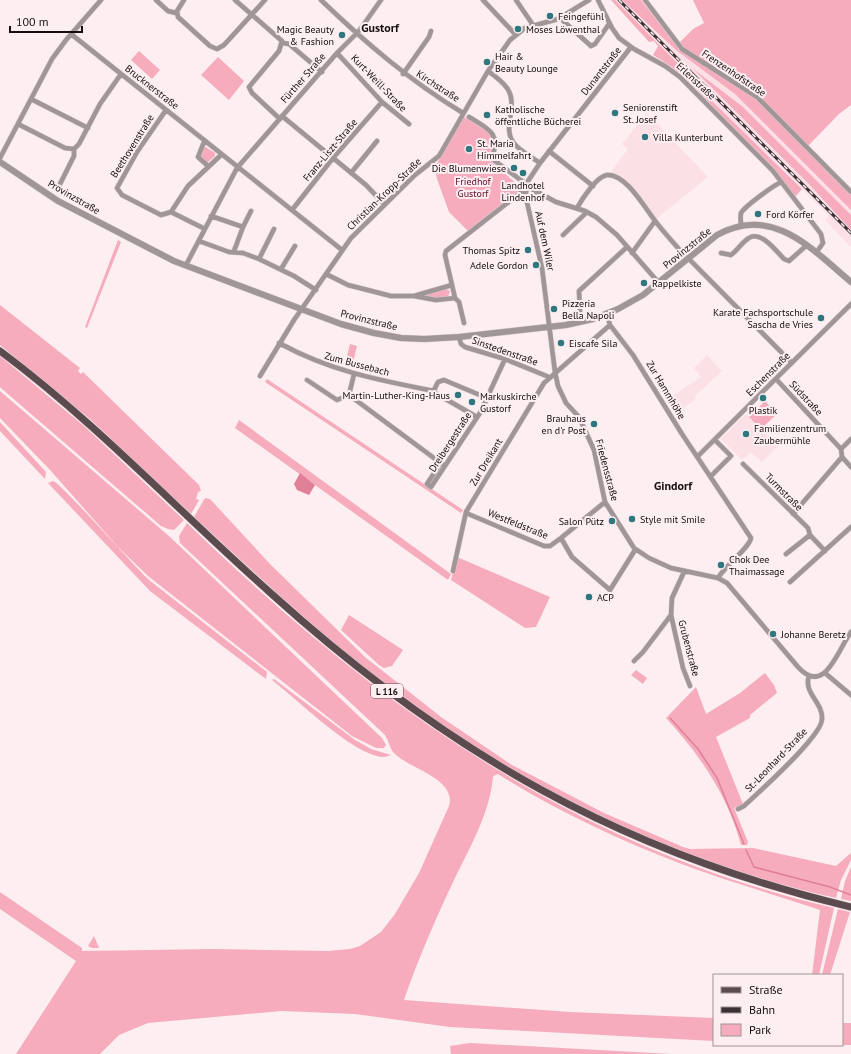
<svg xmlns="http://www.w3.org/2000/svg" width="851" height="1054" viewBox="0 0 851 1054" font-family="'PT Sans',sans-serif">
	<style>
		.built { fill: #fbe0e5 }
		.green { fill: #f6acbc }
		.water { fill: #df8097 }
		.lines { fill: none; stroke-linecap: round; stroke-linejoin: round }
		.stream { stroke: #df8097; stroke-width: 1.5 }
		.minor-casing { stroke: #d8cacd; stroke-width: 5.5 }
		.tertiary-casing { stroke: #d8cacd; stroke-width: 7 }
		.primary-casing { stroke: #d8cacd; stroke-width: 8 }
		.minor { stroke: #a09697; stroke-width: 4.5 }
		.tertiary { stroke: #a09697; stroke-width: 6 }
		.primary { stroke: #5c4b4e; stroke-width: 7 }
		.rail-casing { stroke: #3b3134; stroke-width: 3 }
		.rail { stroke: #fdeef1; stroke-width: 1.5; stroke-dasharray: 4.5; stroke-linecap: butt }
		.poi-dot { fill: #2f777f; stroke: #fdeef1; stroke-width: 1.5 }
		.labels { text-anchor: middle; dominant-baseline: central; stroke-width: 4; stroke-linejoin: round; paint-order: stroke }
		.shield { fill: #fdeef1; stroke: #5b5053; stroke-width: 1 }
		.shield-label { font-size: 9px; font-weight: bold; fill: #150d0f }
		.poi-label { font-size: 10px; fill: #150d0f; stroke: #fdeef1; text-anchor: start }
		.street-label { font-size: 10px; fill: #150d0f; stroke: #fdeef1 }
		.park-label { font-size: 10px; fill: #60092b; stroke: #fdeef1 }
		.quarter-label { font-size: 12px; font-weight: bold; fill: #150d0f; stroke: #fdeef1 }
	</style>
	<rect width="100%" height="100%" fill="#fdeef1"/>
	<path class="built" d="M615,0H622L676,50L735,94L851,210V247L825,220L829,216L783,169L714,103L698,84Z
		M647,113L708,177L656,219L645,202L626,181L621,176L611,172L628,149L622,144Z
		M707,355L722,371L696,395L695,400L677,412L668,399L701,377L694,368Z
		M746,414L778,446L762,462L751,452L742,460L721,439Z"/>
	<path class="green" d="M611,0H615L698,84L714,103L802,189L795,197C772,168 747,142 721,115C700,93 680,70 653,55L658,46L654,41L649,42Z
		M622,0H641L680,50L762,103L851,194V210L735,94L676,50Z
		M693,0H851V105L839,114L808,146L766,103L678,44L693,29L704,23Z
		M139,51L160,70L152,79L131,60Z
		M218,57L244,81L229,100L201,75Z
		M692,68L743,107L851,215V230L808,183Z
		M464,117C475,123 488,129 494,140L488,159L518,185L519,190L468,231L449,212L437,179L435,167Z
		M204,146L215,153V156L207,163L201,158L200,154Z
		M118,240L121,242L87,328L85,327Z
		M446,289L450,291L448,297H418Z
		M0,305L71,361L80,368L78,371L81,374L83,372L199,485L201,491L198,492L196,499L199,500L191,514L91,420L0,345Z
		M350,344L357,346L352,367L345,365Z
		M0,356L84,426L184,520L174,530L168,529L161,526L2,389L0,387Z
		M267,379L463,510L461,513L265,382Z
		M0,391L170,537L382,738L386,745L384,748H376L352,736L148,576L118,547L51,471L0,418Z
		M765,401L777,414L761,429L749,417Z
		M239,420L451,574L448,580L235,428Z
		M0,422L46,472L45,479L0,431Z
		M53,481C61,483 135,567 149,580L267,672L266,679L150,591L48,483Z
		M205,498L210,499L270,564L365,657L441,717L512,765L604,813L683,847L690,849L753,848L836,866L851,853V860L841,880L836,898C674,862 521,788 389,687C320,634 257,575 194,517Z
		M187,523C376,706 573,847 834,908L819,975H812L820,910C773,894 726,881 679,863C617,839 555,810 498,774L493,776C490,813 471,845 455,878C436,918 418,959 404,1000L570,1012L714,1018V1041L450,1027L355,1014L281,1011L148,1023L119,1035L100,1054H16L76,961L0,909V892L82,948V951L215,949L328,951L350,949L360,946L381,932L395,914L419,873L449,806C457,779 410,769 395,754C390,750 389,741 385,735L180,543L179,536Z
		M457,557L550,597L536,627L525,628L451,580Z
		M349,615L403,650L392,666L384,668L379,665L341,630Z
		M636,670L647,678L643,684L631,675Z
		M765,673L774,685L777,693L750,715V718L716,737L743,804L734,808L748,842L747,845H741C728,796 700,755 666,718L696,687L706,714L740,693Z
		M274,679L355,740L371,749L391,755C388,756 385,757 382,757C352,754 297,699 272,680Z
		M851,867V901L841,899L845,881Z
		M838,909L850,912L830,975H822Z
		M94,936L99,948H92L88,946Z
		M842,1023H851V1045H839H842Z
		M470,1043L671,1054H451L450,1046Z"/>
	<path class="water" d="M300,473L315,485L309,495L297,490L294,484Z"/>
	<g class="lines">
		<path class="stream" d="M670,718L698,749L717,778L744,844
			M746,850L754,867L830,887L851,895"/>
		<g class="minor-casing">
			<path id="minor" d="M156,0L168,11L176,13
				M184,0L177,11L178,17L210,46L217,49L224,45L265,0
				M235,0L282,41L279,51L249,87L252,93L280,119
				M321,0C366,43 410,81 463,113
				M483,0L515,34
				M516,0L533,25
				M598,0L612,28L619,38L634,49L665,66L680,77L773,171L821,234L823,243L816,253
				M645,0L682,49L757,97L851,192
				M560,18L591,46L595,44L609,24
				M71,34L342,250
				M283,43L289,44L322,72
				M631,47L540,163L526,184V198L542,268L555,372L558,386L566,403L579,417L594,450L605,502L634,548L649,558L671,568L718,578L727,583L798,667C825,697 838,649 851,632
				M337,53L382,102L409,124
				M488,71C495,76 502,81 507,88C519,105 502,126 513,142C519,151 532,157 540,163
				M403,74L429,37L431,31
				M31,99L88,128
				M166,110L137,152L117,188L122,195L161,215L171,212
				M282,116L366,185L384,204
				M469,117C487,128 503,134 491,158L526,184
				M18,124L65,148L74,149L79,144L100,104L121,74
				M204,142L198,157L208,166
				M549,151L593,186
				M0,158L52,59L66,40L101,0
				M351,173L377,141
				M58,188L74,156V149
				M526,200L539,192
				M577,208C582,199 597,176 607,175C626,173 646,210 656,222C665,234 675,244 684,255
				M292,210L333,158L382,102
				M171,212L188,186L221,155
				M171,212L205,229
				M211,216L243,227L234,251
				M741,226C741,222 740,217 741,213C745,206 773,186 781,182
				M243,227L251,211
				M563,235L587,212
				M199,241L229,252L243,253L259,259L294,276L316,290
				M632,253L655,221
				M721,253L731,255C738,250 742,242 749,238C761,230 777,252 784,259L789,261L807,245
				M688,258L792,363
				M259,259L274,229
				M186,265L237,168L337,53L359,31L381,0
				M281,269L295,246
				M326,274L348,285L391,296H414L436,300L455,298L452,285L414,296
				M452,285L445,255L446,251L520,193L530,188L556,202L585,211L596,217L617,235L659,283
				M455,298L459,302L464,323
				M580,312L579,291L627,247
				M607,314L610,325L633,355L682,434L751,538C750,547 724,567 718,578
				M459,337L461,344L465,347L505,359L549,377
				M279,343C330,371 378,380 434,391
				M260,376L294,320L351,238L415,175L439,156L488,71L510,40L525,28L558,19L589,0
				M776,379L841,449L842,457L851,467
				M307,380L337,400L349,395
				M349,395L442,464
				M349,395L354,374
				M477,417L435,393L434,390L438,382L444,380L487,398
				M841,449L851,439
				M697,457L851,304
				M440,464L427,484L431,487L480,413L505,359
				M743,464L808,528L810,535L825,551
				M711,476L731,456L715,440
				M605,502L561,538L572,557L610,590L635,550
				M466,513L544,546H550L561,538
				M793,514L842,457
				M786,554L810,535
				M453,571L466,512L544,383L610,325
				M790,582L851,527
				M671,615L683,668L690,686
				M634,661L643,652L671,615L672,598L684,572
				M825,673L851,695
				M738,809L744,806C759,792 822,736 822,719C823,702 803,693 809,676"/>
		</g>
		<g class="tertiary-casing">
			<path id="tertiary" d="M0,162L58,201L174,261L341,324L374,333L401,338L424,339L459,337L566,325L593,319L618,309L643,295L717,235C772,204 812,249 851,282"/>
		</g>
		<g class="primary-casing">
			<path id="primary" d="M0,351C98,424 182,515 274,596C448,753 622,853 851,907"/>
		</g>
		<use href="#minor" class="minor"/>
		<use href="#tertiary" class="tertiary"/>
		<use href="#primary" class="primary"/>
		<g class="rail-casing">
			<path id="rail" d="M619,0L851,233"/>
		</g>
		<use href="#rail" class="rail"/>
	</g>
	<g class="poi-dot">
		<circle cx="550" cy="16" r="4"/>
		<circle cx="518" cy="29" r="4"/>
		<circle cx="342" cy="35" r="4"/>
		<circle cx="487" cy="62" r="4"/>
		<circle cx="615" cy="113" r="4"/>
		<circle cx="487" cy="115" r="4"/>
		<circle cx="645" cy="137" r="4"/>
		<circle cx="469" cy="149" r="4"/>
		<circle cx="514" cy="168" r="4"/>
		<circle cx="523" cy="173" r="4"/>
		<circle cx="758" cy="214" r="4"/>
		<circle cx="528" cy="250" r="4"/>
		<circle cx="536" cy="265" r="4"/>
		<circle cx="644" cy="283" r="4"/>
		<circle cx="554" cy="309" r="4"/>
		<circle cx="821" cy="318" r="4"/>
		<circle cx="561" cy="343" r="4"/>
		<circle cx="458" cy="395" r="4"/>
		<circle cx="763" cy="398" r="4"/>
		<circle cx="472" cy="402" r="4"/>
		<circle cx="594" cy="424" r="4"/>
		<circle cx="746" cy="434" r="4"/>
		<circle cx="632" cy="519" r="4"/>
		<circle cx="612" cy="521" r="4"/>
		<circle cx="721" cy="565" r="4"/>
		<circle cx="589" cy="597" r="4"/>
		<circle cx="773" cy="634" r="4"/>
	</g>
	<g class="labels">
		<rect class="shield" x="371" y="684" width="32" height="14" rx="3"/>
		<g class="shield-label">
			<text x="387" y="691">L 116</text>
		</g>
		<g class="poi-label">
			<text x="558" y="16">Feingefühl</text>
			<text x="334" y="29" text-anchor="end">Magic Beauty<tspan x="334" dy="12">&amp; Fashion</tspan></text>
			<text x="526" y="29">Moses Löwenthal</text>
			<text x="495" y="56">Hair &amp;<tspan x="495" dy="12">Beauty Lounge</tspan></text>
			<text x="623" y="107">Seniorenstift<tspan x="623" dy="12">St. Josef</tspan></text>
			<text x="495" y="109">Katholische<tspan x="495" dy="12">öffentliche Bücherei</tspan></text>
			<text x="653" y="137">Villa Kunterbunt</text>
			<text x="477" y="143">St. Maria<tspan x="477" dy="12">Himmelfahrt</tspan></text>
			<text x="506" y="168" text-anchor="end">Die Blumenwiese</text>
			<text x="523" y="185" text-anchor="middle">Landhotel<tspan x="523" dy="12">Lindenhof</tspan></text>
			<text x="766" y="214">Ford Körfer</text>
			<text x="520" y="250" text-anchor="end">Thomas Spitz</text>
			<text x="528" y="265" text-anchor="end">Adele Gordon</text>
			<text x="652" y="283">Rappelkiste</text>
			<text x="562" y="303">Pizzeria<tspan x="562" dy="12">Bella Napoli</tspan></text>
			<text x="813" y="312" text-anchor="end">Karate Fachsportschule<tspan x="813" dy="12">Sascha de Vries</tspan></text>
			<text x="569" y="343">Eiscafe Sila</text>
			<text x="450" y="395" text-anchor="end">Martin-Luther-King-Haus</text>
			<text x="480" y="396">Markuskirche<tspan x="480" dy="12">Gustorf</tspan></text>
			<text x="763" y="410" text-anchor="middle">Plastik</text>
			<text x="586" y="418" text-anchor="end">Brauhaus<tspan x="586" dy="12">en d'r Post</tspan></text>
			<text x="754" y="428">Familienzentrum<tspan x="754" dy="12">Zaubermühle</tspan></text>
			<text x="640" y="519">Style mit Smile</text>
			<text x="604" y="521" text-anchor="end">Salon Pütz</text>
			<text x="729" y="559">Chok Dee<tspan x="729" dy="12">Thaimassage</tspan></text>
			<text x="597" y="597">ACP</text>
			<text x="781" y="634">Johanne Beretz</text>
		</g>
		<g class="street-label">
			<text transform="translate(601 71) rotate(-52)">Dunantstraße</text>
			<text transform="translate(734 73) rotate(34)">Frenzenhofstraße</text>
			<text transform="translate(303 78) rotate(-49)">Fürther Straße</text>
			<text transform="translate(696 81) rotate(43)">Erlenstraße</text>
			<text transform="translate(379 83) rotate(46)">Kurt-Weill-Straße</text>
			<text transform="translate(438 86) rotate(33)">Kirchstraße</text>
			<text transform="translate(152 87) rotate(38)">Brucknerstraße</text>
			<text transform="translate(132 146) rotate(-58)">Beethovenstraße</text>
			<text transform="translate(330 150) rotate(-50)">Franz-Liszt-Straße</text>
			<text transform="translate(384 194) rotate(-44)">Christian-Kropp-Straße</text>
			<text transform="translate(74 197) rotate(30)">Provinzstraße</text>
			<text transform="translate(545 241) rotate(78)">Auf dem Wiler</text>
			<text transform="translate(687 248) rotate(-39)">Provinzstraße</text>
			<text transform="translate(369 320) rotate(14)">Provinzstraße</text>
			<text transform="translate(505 351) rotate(19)">Sinstedenstraße</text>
			<text transform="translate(357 364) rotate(15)">Zum Bussebach</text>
			<text transform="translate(768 374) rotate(-45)">Eschenstraße</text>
			<text transform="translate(666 390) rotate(59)">Zur Hammhöhe</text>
			<text transform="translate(806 398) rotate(47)">Südstraße</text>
			<text transform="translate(450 442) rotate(-57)">Dreibergestraße</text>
			<text transform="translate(486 462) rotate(-59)">Zur Dreikant</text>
			<text transform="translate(607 470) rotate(75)">Friedensstraße</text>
			<text transform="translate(784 492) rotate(45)">Turmstraße</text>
			<text transform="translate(518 524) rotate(22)">Westfeldstraße</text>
			<text transform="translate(689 648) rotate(75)">Grubenstraße</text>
			<text transform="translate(776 760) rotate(-46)">St.-Leonhard-Straße</text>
		</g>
		<g class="park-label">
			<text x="473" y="181">Friedhof<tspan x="473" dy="12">Gustorf</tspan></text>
		</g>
		<g class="quarter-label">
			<text x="380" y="27">Gustorf</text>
			<text x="673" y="485">Gindorf</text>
		</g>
	</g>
	<rect x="713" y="974" width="130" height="72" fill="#fdeef1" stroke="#a09497"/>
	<rect x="721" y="987" width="20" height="6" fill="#5c4b4e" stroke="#a09497"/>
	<text x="749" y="994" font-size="12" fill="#150d0f">Straße</text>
	<rect x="721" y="1007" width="20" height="6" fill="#3b3134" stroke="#a09497"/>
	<text x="749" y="1014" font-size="12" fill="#150d0f">Bahn</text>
	<rect x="721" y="1024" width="20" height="12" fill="#f6acbc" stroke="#a09497"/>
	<text x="749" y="1034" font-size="12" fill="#150d0f">Park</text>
	<path d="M10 26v6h72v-6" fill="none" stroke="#150d0f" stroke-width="2"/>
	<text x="16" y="26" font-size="12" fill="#150d0f" stroke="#fdeef1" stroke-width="3" paint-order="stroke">100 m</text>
</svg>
